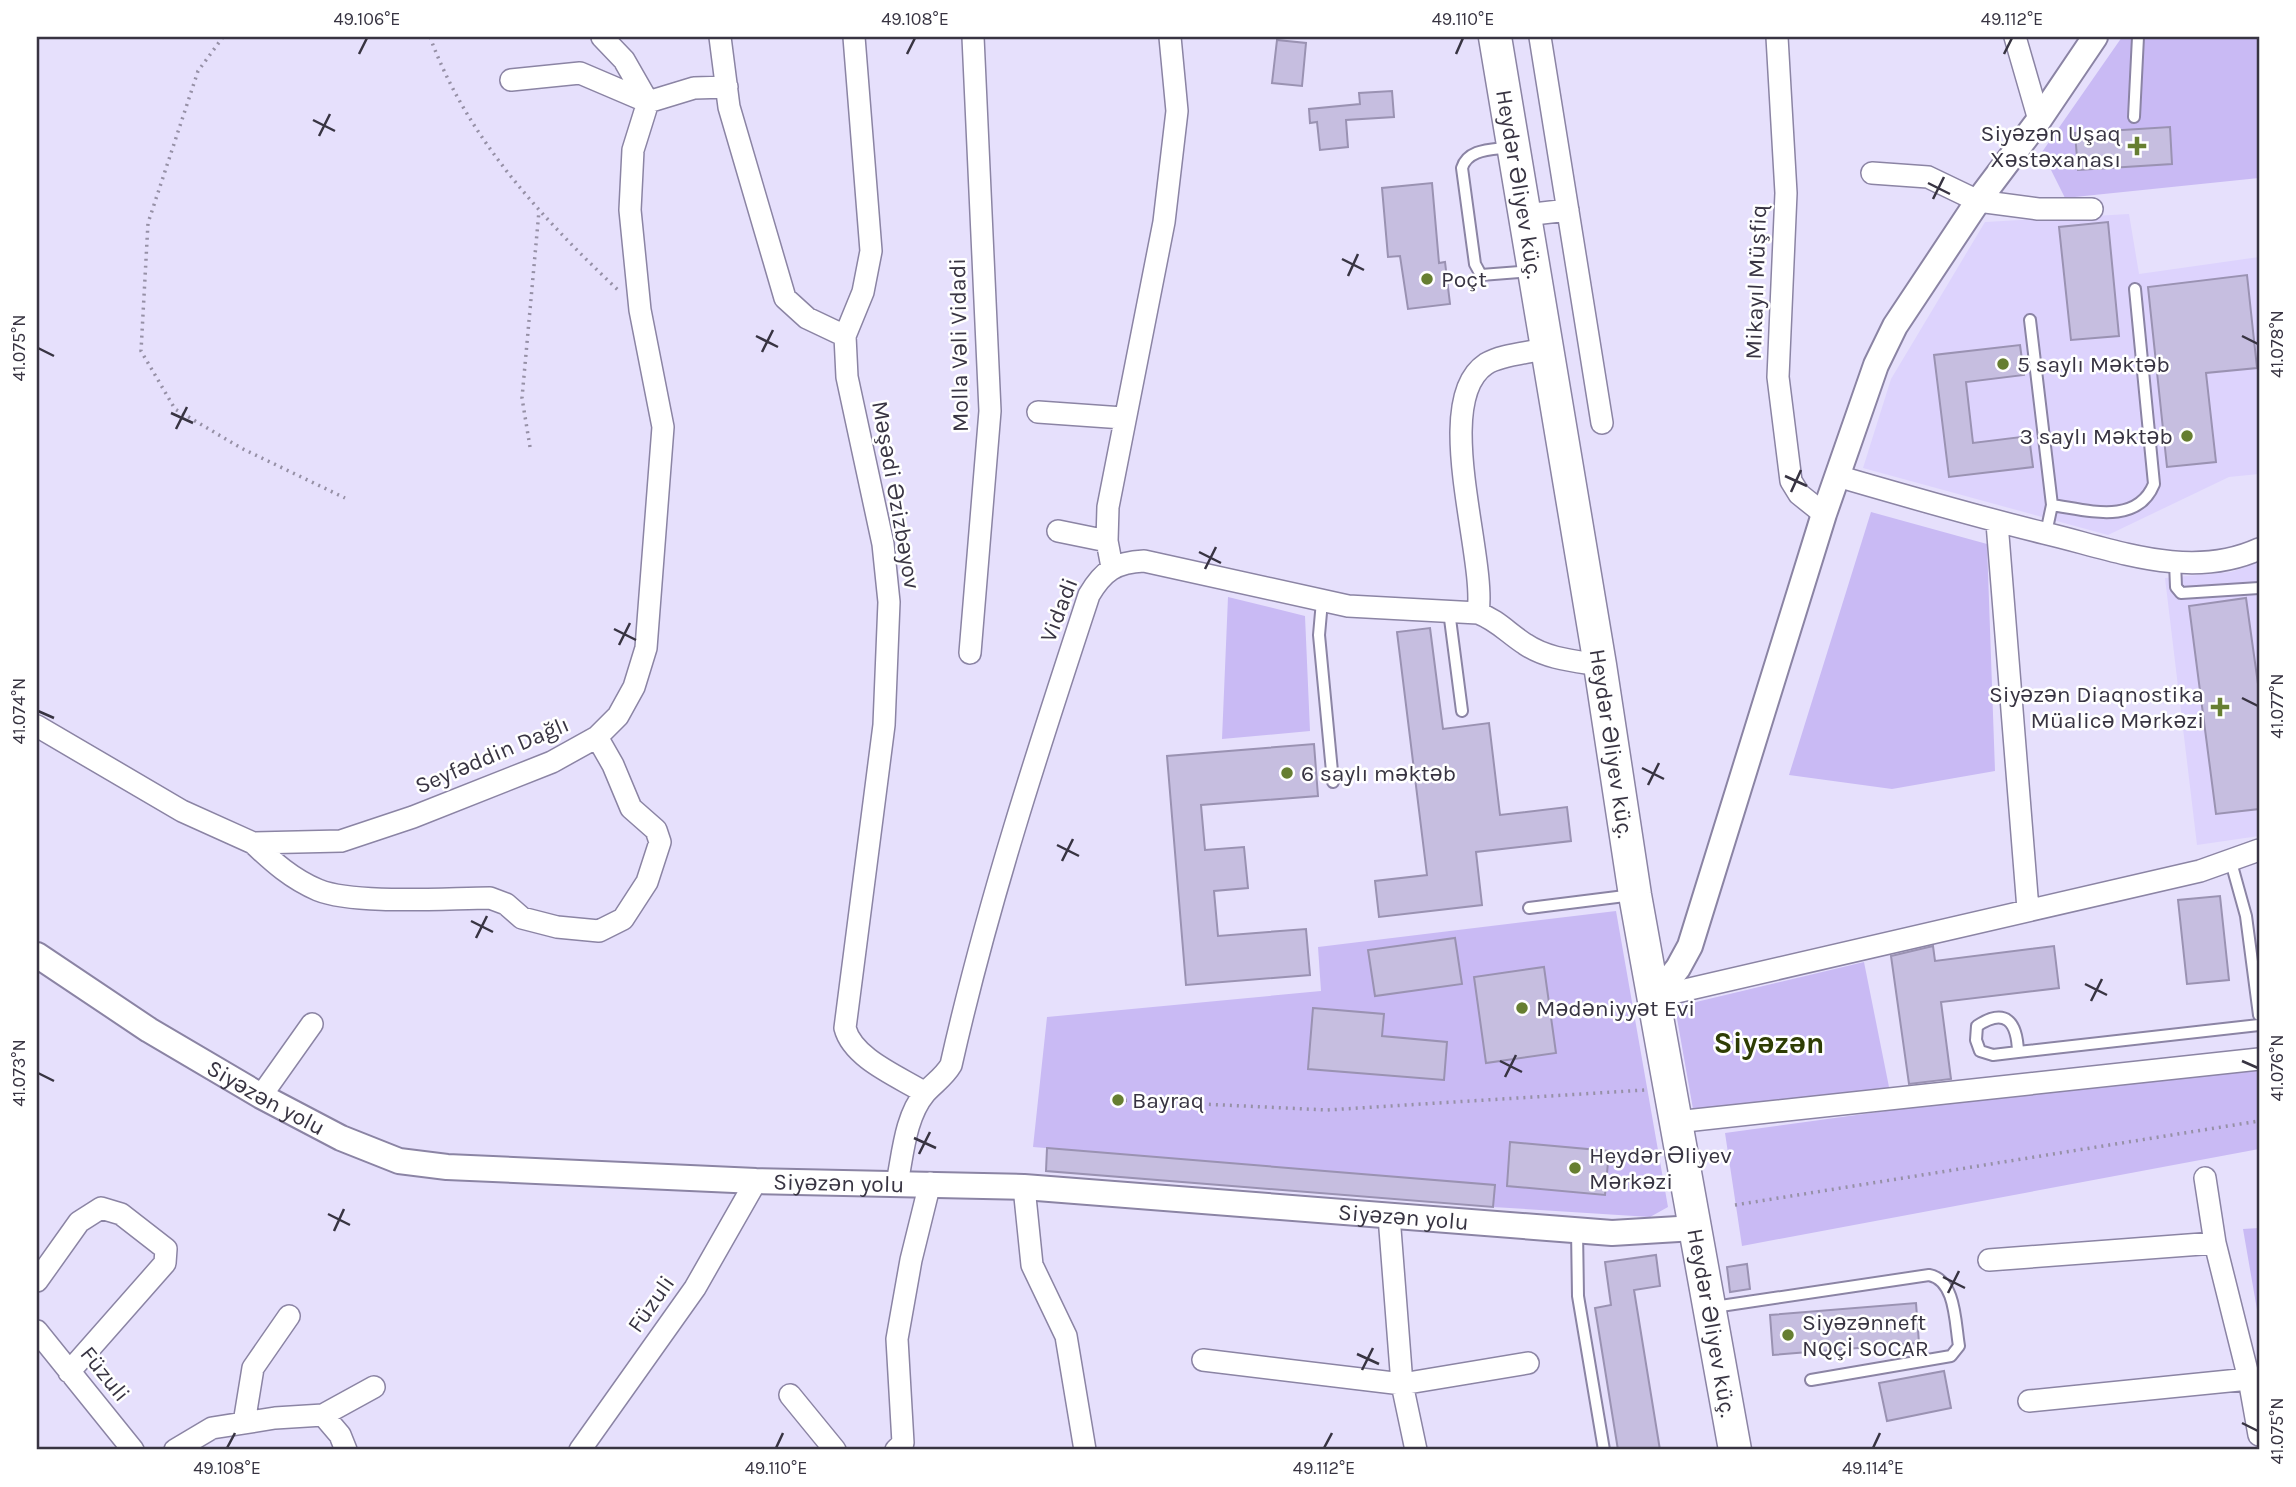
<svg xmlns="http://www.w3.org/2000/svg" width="2296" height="1487" viewBox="0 0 2296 1487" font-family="Karla,sans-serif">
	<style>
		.built { fill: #ddd3fd }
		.green { fill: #c9baf4 }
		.building { fill: #c6bee0; stroke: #9a92b2; stroke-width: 2 }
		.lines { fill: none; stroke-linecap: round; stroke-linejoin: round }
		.service-casing { stroke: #8b84a4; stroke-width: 14 }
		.minor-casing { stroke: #8b84a4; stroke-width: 24 }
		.tertiary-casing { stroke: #8b84a4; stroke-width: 28 }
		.primary-casing { stroke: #8b84a4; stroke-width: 35 }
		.path { stroke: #9690a6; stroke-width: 3.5; stroke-dasharray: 2 5; stroke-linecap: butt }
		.service { stroke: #fff; stroke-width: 10 }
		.minor { stroke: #fff; stroke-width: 21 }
		.tertiary { stroke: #fff; stroke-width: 24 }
		.primary { stroke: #fff; stroke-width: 32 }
		.ticks { fill: none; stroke: #383442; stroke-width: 2.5 }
		.poi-dot { fill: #667e31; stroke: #fff; stroke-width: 2.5 }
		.labels { text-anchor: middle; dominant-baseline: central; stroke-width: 5; stroke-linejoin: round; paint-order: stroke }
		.poi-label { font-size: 23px; fill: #383442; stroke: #fff; text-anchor: start }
		.street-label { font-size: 23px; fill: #383442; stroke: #fff }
		.district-label { font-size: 30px; font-weight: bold; fill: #2e3d04; stroke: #fff }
		.neatline { fill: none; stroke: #383442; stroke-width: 2.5 }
		.ticks-label { font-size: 18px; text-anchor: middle; fill: #383442 }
	</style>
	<rect width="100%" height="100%" fill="#e6e0fc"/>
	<path class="built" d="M2129,214L2139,274L2259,257V474L2229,477L2108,535L1863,468L1891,379L1985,222Z
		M2259,562V836L2197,845L2165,578L2231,572Z"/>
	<path class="green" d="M2122,37H2259V178L2065,198L2042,152Z
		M1871,512L1987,544L1995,771L1892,789L1789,775Z
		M1228,597L1305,616L1310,731L1222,739Z
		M1616,911L1668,1207L1650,1217L1493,1207L1494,1185L1033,1147L1047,1017L1321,991L1318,947Z
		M1864,962L1890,1092L1693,1109L1675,1007Z
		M2259,1066V1149L1742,1246L1725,1133L2010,1094Z
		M2259,1228V1321L2243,1229Z"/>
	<path class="building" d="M1277,40L1306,43L1302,86L1272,83Z
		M1392,91L1394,117L1346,120L1348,147L1320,150L1317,122L1310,123L1309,109L1360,104L1359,93Z
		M2170,127L2172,164L2078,170L2075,133Z
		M1432,183L1439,263L1445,262L1450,304L1408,309L1400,256L1388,257L1382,188Z
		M2108,222L2119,336L2071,340L2059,227Z
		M2247,275L2257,368L2206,373L2216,462L2167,467L2148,287Z
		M2020,345L2024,375L1966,382L1973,443L2029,436L2033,467L1949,477L1934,355Z
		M2246,598L2259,691V809L2216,814L2189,606Z
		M1430,628L1443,729L1489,723L1500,815L1567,807L1571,841L1476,852L1482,905L1379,917L1375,881L1427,875L1397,632Z
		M1314,744L1318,796L1201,805L1205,850L1244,847L1248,888L1214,891L1218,936L1306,929L1310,975L1186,985L1167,756Z
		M2220,896L2229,980L2187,984L2178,900Z
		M1455,938L1462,984L1375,996L1368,950Z
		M1933,946L1935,961L2054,946L2059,988L1941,1002L1951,1079L1909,1084L1891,956Z
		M1544,967L1556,1053L1486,1063L1474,977Z
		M1313,1008L1384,1014L1382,1036L1447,1042L1444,1080L1308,1069Z
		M1510,1142L1609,1151L1605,1195L1507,1186Z
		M1047,1148L1495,1185L1493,1207L1046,1171Z
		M1656,1255L1660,1286L1634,1290L1660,1450H1618L1595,1308L1611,1305L1605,1262Z
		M1747,1264L1750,1289L1730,1292L1727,1267Z
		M1916,1303L1919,1343L1773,1355L1770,1315Z
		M1944,1371L1951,1408L1887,1421L1879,1383Z"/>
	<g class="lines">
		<g class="service-casing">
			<path id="service" d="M2134,117L2138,37
				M1511,147C1493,150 1468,148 1462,168L1475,264L1481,275L1531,271
				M2030,320L2052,505L2046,533
				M2052,505C2087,510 2137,526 2154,484L2135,289
				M2175,562L2176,587L2181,593L2259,588
				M1322,601L1319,635L1333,782
				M1449,611L1462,711
				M2231,862L2246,916L2259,1015
				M1529,908L1633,895
				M2018,1052C2017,1022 2006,1007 1977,1026L1976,1040L1980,1051L1993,1055L2018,1052L2259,1025
				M1577,1230L1578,1296L1604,1450
				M1714,1307L1929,1275C1956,1280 1955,1323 1959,1346L1951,1356L1811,1380"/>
		</g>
		<g class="minor-casing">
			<path id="minor" d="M720,37L729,107L785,298L807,318L845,336
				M854,37L871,251L863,292L845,336L847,377L883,544L889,602L884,725L845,1028C853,1059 900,1077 925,1093
				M1540,37L1602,423
				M1777,37L1786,193L1778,377L1791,481L1799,494L1824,514
				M2015,37L2039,120
				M511,80L580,73L648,102L694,88L727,87
				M1872,173L1928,177L1978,201L2038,209H2092
				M1525,215L1568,210
				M1038,412L1123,418
				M1837,476C1906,496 1974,516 2044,533C2113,549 2189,581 2259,549
				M1997,523L2028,909
				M1058,531L1107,541
				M1112,567L1107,541L1108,507L1164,222L1177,111L1170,37
				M1478,613C1487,557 1430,401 1486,364C1502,354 1530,353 1548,348
				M970,653L990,411L973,37
				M37,726L182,811L253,843L341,841L413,817L552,762L597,737L618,716L634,687L646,648L663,427L640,310L630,210L633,150L648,102L624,60L602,37
				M253,843C273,862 292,879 318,890C355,905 448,898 490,898L506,904L522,918L557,927L599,931L623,919L647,882L660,842L656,830L631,808L613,765L597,737
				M1655,997L2200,871L2259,850
				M261,1096L312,1024
				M1676,1122L2259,1059
				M2205,1178L2215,1243
				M897,1183C903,1154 905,1117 925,1093C934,1083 944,1077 951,1065C987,905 1038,750 1089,595C1103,571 1116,562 1144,561L1348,606L1478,613C1497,620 1508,633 1525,644C1547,659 1575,661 1600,665
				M1024,1187L1032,1265L1066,1336L1085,1450
				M1389,1216L1402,1384L1416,1450
				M1989,1260L2215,1243L2249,1379L2259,1435
				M37,1281L79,1222L101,1208L121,1214L166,1249L165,1263L69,1372
				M37,1331L133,1450
				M1203,1360L1402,1384L1528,1363
				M790,1395L835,1450
				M2029,1401L2249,1379
				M323,1415L374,1387
				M244,1423L253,1368L289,1316
				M175,1450L212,1428L275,1418L323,1415L340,1435L346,1450
				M580,1450L695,1288L756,1181
				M896,1450L903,1443L897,1339L911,1260L930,1183"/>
		</g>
		<g class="tertiary-casing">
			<g id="tertiary">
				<path id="s1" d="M37,955L149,1030L261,1096L341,1138L399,1161L447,1167L756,1181L1024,1187L1612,1233L1695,1228"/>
				<path d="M1655,997L1678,968L1690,946L1824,514L1876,365L1895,326L1978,201L2039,120L2095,37"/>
			</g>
		</g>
		<g class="primary-casing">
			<g id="primary">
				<path id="s2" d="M1495,37L1600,665L1635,895L1735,1450"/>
			</g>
		</g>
		<path class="path" d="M223,37L198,71L148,223L141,351L175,409L241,448L345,498
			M430,37C467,138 541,217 618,290
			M530,447L522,398L539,211
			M1118,1100L1327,1110L1645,1090
			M1735,1205L2259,1121"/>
		<use href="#service" class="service"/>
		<use href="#minor" class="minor"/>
		<use href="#tertiary" class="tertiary"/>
		<use href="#primary" class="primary"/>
	</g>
	<path class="ticks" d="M359,54L367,38M907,54L915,38M1456,54L1463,38M2004,54L2012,38M313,120L335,131M319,136L330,114M1928,183L1950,194M1933,199L1944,177M1342,259L1364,270M1348,276L1358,254M756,336L778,347M2242,336L2258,344M38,348L54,356M762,352L773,330M171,413L193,423M176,429L187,407M1785,476L1807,486M1791,492L1801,470M1199,552L1221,563M1205,569L1216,547M614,629L636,640M619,645L630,623M2242,698L2258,706M38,711L54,718M1642,768L1664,779M1648,785L1659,763M1057,845L1079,856M1062,861L1073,839M471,921L493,932M476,938L487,916M2085,984L2107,995M2091,1001L2102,979M1500,1061L1522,1072M2242,1061L2258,1068M38,1073L54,1081M1505,1077L1516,1055M914,1138L936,1148M919,1154L930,1132M328,1214L350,1225M334,1231L344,1209M1943,1277L1965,1288M1948,1293L1959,1271M1357,1354L1379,1364M1362,1370L1373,1348M2242,1423L2258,1431M227,1448L235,1433M776,1448L783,1433M1324,1448L1332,1433M1873,1448L1880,1433"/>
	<g class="poi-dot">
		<path d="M2133.5 135.5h7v7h7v7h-7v7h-7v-7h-7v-7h7z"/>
		<circle cx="1427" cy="279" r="7"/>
		<circle cx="2003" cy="364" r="7"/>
		<circle cx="2187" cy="436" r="7"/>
		<path d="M2216.5 696.5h7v7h7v7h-7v7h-7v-7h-7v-7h7z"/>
		<circle cx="1287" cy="773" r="7"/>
		<circle cx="1522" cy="1008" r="7"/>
		<circle cx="1118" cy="1100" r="7"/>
		<circle cx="1575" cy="1168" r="7"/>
		<circle cx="1788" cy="1335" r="7"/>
	</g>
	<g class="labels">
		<g class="poi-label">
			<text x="2121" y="133" text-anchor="end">Siyəzən Uşaq<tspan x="2121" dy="26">Xəstəxanası</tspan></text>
			<text x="1441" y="279">Poçt</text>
			<text x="2017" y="364">5 saylı Məktəb</text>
			<text x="2173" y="436" text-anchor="end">3 saylı Məktəb</text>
			<text x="2204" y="694" text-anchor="end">Siyəzən Diaqnostika<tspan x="2204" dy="26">Müalicə Mərkəzi</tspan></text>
			<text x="1301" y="773">6 saylı məktəb</text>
			<text x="1536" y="1008">Mədəniyyət Evi</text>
			<text x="1132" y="1100">Bayraq</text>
			<text x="1589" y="1155">Heydər Əliyev<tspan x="1589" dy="26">Mərkəzi</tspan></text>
			<text x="1802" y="1322">Siyəzənneft<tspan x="1802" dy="26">NQÇİ SOCAR</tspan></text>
		</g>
		<g class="street-label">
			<text stroke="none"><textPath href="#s2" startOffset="149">Heydər Əliyev küç.</textPath></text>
			<text transform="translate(1756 282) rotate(-88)">Mikayıl Müşfiq</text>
			<text transform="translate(959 345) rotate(-91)">Molla Vəli Vidadi</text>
			<text transform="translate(896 495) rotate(80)">Məşədi Əzizbəyov</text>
			<text transform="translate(1059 610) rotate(-69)">Vidadi</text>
			<text stroke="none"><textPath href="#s2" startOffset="716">Heydər Əliyev küç.</textPath></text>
			<text transform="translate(492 755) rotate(-23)">Seyfəddin Dağlı</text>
			<text stroke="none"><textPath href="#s1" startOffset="270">Siyəzən yolu</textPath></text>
			<text stroke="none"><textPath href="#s1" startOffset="858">Siyəzən yolu</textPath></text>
			<text stroke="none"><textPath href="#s1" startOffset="1424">Siyəzən yolu</textPath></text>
			<text transform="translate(651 1304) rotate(-55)">Füzuli</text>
			<text stroke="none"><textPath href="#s2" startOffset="1304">Heydər Əliyev küç.</textPath></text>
			<text transform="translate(105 1374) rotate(51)">Füzuli</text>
		</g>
		<g class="district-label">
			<text x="1769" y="1043">Siyəzən</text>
		</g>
	</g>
	<rect width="2296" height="1487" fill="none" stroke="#ffffff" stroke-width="77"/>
	<rect x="38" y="38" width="2220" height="1410" class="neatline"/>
	<g class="ticks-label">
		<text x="367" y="25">49.106°E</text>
		<text x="915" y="25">49.108°E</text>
		<text x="1463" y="25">49.110°E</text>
		<text x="2012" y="25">49.112°E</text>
		<text transform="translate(2277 344) rotate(-90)" y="6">41.078°N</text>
		<text transform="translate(19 348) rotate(-90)" y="6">41.075°N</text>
		<text transform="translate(2277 706) rotate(-90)" y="6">41.077°N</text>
		<text transform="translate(19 711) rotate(-90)" y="6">41.074°N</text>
		<text transform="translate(2277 1068) rotate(-90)" y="6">41.076°N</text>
		<text transform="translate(19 1073) rotate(-90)" y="6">41.073°N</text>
		<text transform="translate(2277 1431) rotate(-90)" y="6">41.075°N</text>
		<text x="227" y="1474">49.108°E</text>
		<text x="776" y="1474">49.110°E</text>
		<text x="1324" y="1474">49.112°E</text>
		<text x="1873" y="1474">49.114°E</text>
	</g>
</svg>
